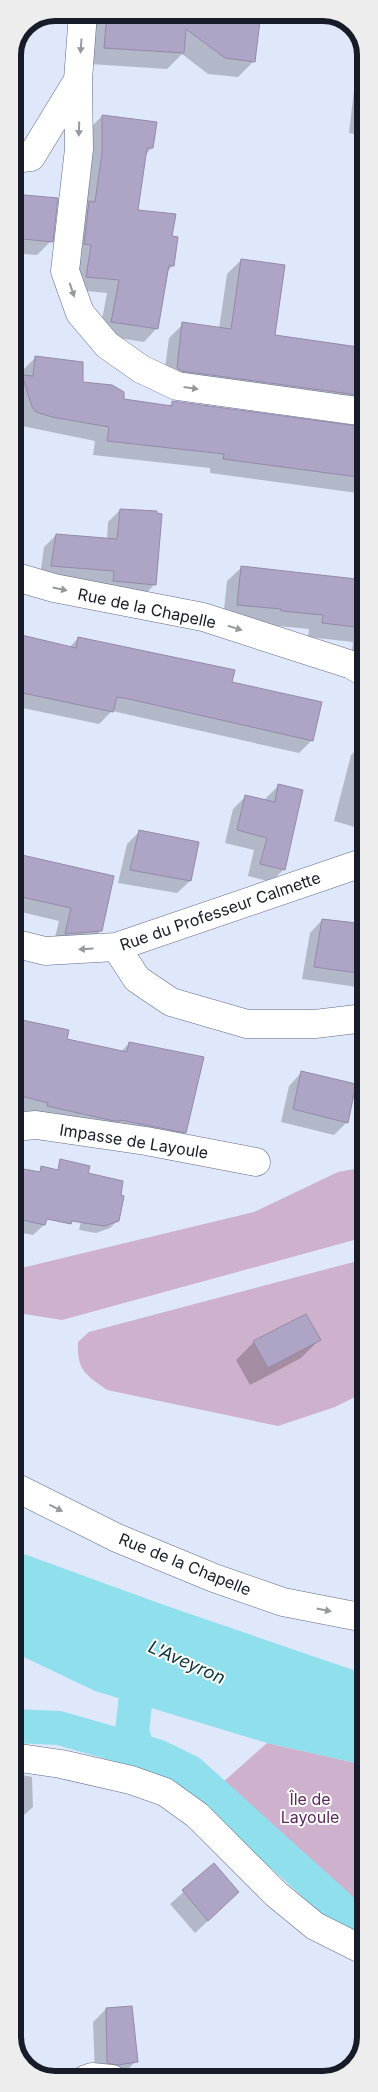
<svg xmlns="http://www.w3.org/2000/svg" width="378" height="2092" viewBox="0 0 378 2092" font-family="Inter,sans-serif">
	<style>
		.green { fill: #ceb1cc }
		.water { fill: #90dfec }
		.shadow { fill: #0003 }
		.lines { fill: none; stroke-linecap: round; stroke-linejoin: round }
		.canal { stroke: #90dfec; stroke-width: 34 }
		.building { fill: #aea4c5; stroke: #9389a9 }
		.minor-casing { stroke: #5f6a87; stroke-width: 29 }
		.tertiary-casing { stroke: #5f6a87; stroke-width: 29 }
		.minor { stroke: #fff; stroke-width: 28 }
		.tertiary { stroke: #fff; stroke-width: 28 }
		.oneway { fill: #97999e }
		.labels { text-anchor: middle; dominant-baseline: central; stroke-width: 4; stroke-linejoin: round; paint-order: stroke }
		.street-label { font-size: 16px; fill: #181c28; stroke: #fff }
		.park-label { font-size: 16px; fill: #5d275d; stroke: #fff }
		.water-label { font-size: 18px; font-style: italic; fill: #0b3338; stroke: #fff }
		.rim { fill: none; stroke: #181c28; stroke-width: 6 }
	</style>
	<rect width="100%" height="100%" fill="#dfe7fa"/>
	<path class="green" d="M365,1167V1237L62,1320L18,1313L13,1314V1270L254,1212L338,1172Z
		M365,1259V1392L335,1407L278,1426L107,1390C85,1374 77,1371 78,1342L89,1332Z
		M267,1743L365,1765V1927L358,1924L212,1792Z"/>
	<path class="water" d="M13,1550L164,1605L365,1674V1765L267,1743L95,1691L13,1652Z"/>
	<path class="shadow" d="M93,13H259L254,61L238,77L208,74L182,54L167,69L89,64Z
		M306,13H328L338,18L306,14Z
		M360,38L365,49V136L349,133Z
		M102,116L152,148L145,155L137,211L171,237L173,266L166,272L157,328L144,342L99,335L107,293L74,290L89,129Z
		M13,195L56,199L51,241L37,255L13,253Z
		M241,260L274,337L361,348L365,344V420L163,383L169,338L183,324L219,329L227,274Z
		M36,357L82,383L122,401L169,406L173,402L365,428V494L210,473V468L93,455L95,441L22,426L18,421L13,402V386L21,378V372Z
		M120,510L154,585L142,597L102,593L103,583L40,577L44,547L56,535L107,539L108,522Z
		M242,567L365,581V655L352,653L353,642L308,637L309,629L267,625L268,623L223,619L227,581Z
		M13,634L69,648L78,638L231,683L312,740L299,753L112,711L99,724L13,706Z
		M364,742H365V830L334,821L351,755Z
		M279,785L284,869L271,882L248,876L254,850L225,843L233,809L246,796L265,801L266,798Z
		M139,832L190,881L177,893L118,883L127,844Z
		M13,854L112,877L101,930L88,943L53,946L59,921L13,910Z
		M322,920L365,926V979L357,987L302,979L310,933Z
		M13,1020L67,1031L65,1040L121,1052L129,1043L185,1132L171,1146L13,1115Z
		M301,1073L347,1122L334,1135L281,1122L289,1086Z
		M90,1184L118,1220L110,1228L96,1233L79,1230Z
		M13,1192L52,1201L44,1225L33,1235L13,1231Z
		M319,1340L301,1358L250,1385L236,1360L254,1342Z
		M13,1773L32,1777L33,1807L21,1818H13Z
		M13,1828L22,1855L13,1864Z
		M214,1865L225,1905L195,1933L170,1904Z
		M106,2009L136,2061L123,2074L95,2075L93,2022Z
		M257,2074L259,2079H240Z"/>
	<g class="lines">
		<path class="canal" d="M135,1704L132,1732L138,1750
			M13,1726L59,1728L157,1756L190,1772L358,1924L365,1927"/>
	</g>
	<path class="building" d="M107,13H261L255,62L225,58L186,29L184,53L104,48Z
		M102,115L157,122L153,148H147L138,210L176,214L172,236L178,237L174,266L169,265L158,329L111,322L119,280L86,277L91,245L84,244L89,201L95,202L102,153Z
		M13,194L58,198L53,242L13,238Z
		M241,259L285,265L275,335L365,348V396L182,371L177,368L182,322L231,329Z
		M35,356L83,362V382L112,385L124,392V399L172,406V401L365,427V478L223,459L224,454L107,441L109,427L52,417L36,412L32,407L22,375L33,376Z
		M120,509L157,511V513L162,514L156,585L113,581L114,571L51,566L56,534L117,539Z
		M241,566L365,580V628L322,623L323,615L281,611V609L237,605Z
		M13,633L76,648L78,637L235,670L232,682L322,702L313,741L129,699L117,697L113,712L13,691Z
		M278,784L303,790L285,870L260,864L267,838L237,830L245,795L275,802Z
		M139,830L199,842L191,881L130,870Z
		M13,853L114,876L102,931L65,934L71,908L13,895Z
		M322,919L365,924V974L314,967Z
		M13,1018L69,1030L67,1039L127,1052L129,1042L204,1057L186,1133L120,1120V1121H114L47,1106L48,1103L13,1094Z
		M301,1071L356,1084L348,1123L293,1109Z
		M60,1159L90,1166L88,1173L123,1181L121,1195L124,1196L119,1221L104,1226L72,1221L71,1224L47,1219L45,1225L13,1218V1167L40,1172L41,1166L58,1170Z
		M306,1314L321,1340L268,1368L253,1341Z
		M214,1863L239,1892L208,1921L182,1890Z
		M132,2006L138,2062L117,2065L107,2063L106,2008Z"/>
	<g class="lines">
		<g class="minor-casing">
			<path id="minor" d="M83,13L78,80L79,149L65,271L80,313L107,345L141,369L177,386L365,412
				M13,159L31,157L78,80
				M13,576L54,588L203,617L352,665L365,673
				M13,943L45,951L116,947L365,862
				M116,947L137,979L171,1002L247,1024H315L365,1018
				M13,1127L36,1125L146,1141L256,1162
				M13,1757L61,1764L131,1780L165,1792L197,1815L276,1894L315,1926L365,1951
				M86,2079L92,2077L112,2079"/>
		</g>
		<g class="tertiary-casing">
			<path id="tertiary" d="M13,1486L117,1538L214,1578L283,1602L365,1618"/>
		</g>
		<use href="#minor" class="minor"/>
		<use href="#tertiary" class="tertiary"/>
	</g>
	<defs><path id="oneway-solid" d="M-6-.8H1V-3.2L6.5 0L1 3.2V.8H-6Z" transform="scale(1.25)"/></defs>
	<g class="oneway">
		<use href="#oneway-solid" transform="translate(81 46) rotate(94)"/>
		<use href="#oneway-solid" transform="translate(79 129) rotate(92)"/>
		<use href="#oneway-solid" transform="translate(72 290) rotate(71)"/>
		<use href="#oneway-solid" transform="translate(191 388) rotate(8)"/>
		<use href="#oneway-solid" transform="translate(60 589) rotate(12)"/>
		<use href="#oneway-solid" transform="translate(235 628) rotate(18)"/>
		<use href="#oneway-solid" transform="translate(86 949) rotate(177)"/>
		<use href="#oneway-solid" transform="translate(56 1508) rotate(27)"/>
		<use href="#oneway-solid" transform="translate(324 1610) rotate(11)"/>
	</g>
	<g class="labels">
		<g class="street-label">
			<text transform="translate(147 608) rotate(12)">Rue de la Chapelle</text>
			<text transform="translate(220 911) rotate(-19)">Rue du Professeur Calmette</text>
			<text transform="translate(134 1141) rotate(9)">Impasse de Layoule</text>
			<text transform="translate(185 1564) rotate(22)">Rue de la Chapelle</text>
		</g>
		<g class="park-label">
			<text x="310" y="1799">Île de<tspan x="310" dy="18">Layoule</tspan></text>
		</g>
		<g class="water-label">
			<text transform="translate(187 1662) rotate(24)">L'Aveyron</text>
		</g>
	</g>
	<path d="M0 0H378V2092H0ZM55 21H323A34 34 0 0 1 357 55V2037A34 34 0 0 1 323 2071H55A34 34 0 0 1 21 2037V55A34 34 0 0 1 55 21Z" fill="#ededee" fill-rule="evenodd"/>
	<path class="rim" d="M55 21H323A34 34 0 0 1 357 55V2037A34 34 0 0 1 323 2071H55A34 34 0 0 1 21 2037V55A34 34 0 0 1 55 21Z"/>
</svg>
